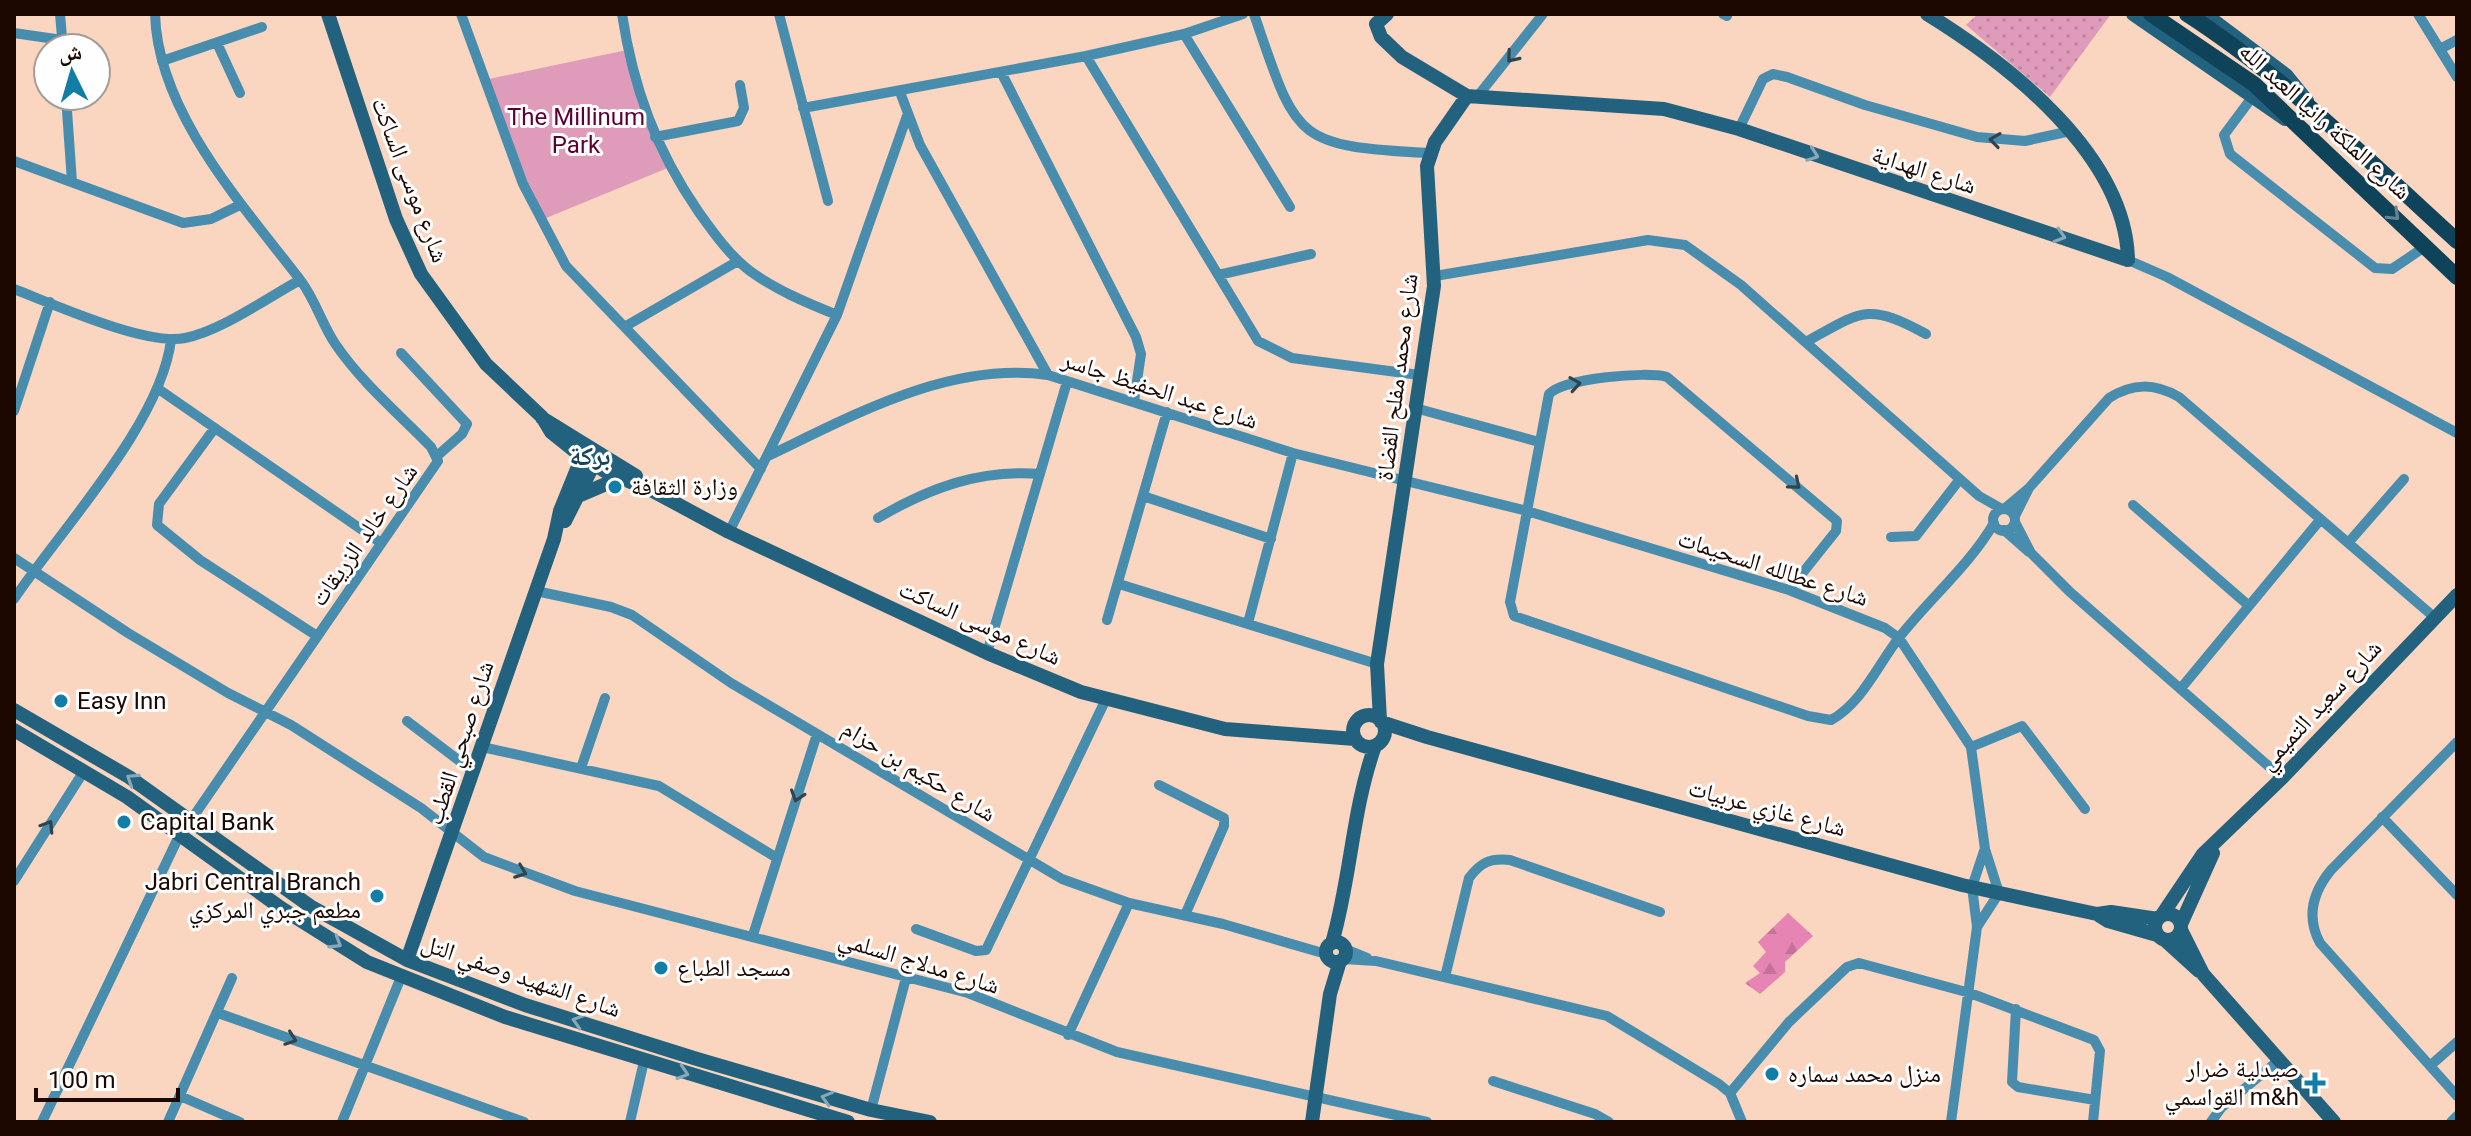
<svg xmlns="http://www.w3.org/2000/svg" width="2471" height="1136" viewBox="0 0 2471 1136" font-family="Roboto,'Noto Naskh Arabic',sans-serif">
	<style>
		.grass { fill: url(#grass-dots) }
		.forest { fill: url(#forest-firs) }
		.park { fill: #df9cba }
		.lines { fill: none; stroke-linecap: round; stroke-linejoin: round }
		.street { stroke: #498dae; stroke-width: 10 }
		.secondary { stroke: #23627e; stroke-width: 14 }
		.primary { stroke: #0f4359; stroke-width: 16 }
		.oneway { stroke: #31444e }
		.oneway2 { stroke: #86a8b8 }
		.oneway3 { stroke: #638493 }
		.poi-dot { fill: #127ea7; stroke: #fefefe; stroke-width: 3 }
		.labels { text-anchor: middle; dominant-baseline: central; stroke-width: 6; stroke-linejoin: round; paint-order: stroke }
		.park-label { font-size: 24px; fill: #5b0138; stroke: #fefefe }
		.street-label { font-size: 24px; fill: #1d0800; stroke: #fefefe }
		.poi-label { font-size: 24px; fill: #1d0800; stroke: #fefefe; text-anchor: start }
		.neighbourhood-label { font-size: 26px; font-weight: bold; fill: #164358; stroke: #fefefe }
	</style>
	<defs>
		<pattern id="grass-dots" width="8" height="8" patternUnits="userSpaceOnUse" patternTransform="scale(2)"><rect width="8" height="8" fill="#df9cba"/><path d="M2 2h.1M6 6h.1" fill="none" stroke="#bf859e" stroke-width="1.8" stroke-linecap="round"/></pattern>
		<pattern id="forest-firs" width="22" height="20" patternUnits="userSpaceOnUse" patternTransform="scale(2)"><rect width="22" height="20" fill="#e685b3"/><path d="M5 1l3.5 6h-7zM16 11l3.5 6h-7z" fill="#c57198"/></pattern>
	</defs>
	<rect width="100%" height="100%" fill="#fad5bf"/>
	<path class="grass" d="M1978,14H2111L2050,97L1966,25Z"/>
	<path class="forest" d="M1788,913L1813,936L1785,962V972L1760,994L1745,983L1760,973L1753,966L1766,952L1758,942Z"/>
	<path class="park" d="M627,50L670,167L539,221L484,80Z"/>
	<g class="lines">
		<path class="street" d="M60,14L63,48
			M155,14C158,114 244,206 301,281C316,301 322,325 336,345C362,383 399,414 431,447L438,461L191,820
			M461,14L523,184L566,266L761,469
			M622,14C633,87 656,150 698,211C713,232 729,255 750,271C776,290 807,303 837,315
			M779,14L828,201
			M1254,14C1297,139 1292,146 1429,153
			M1723,14L1727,16
			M2418,14L2457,77
			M14,33L62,40
			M1184,34L1290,207
			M217,43L240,93
			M2440,49L2457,40
			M1086,56L1258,341L1292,358L1419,375
			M162,61L262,27
			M1001,72L1136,337L1141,354L1134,401
			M900,92L920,145L1048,375
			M66,96L72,182
			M2253,96L2224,135L2230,154L2375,268L2392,269L2426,246
			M1477,97L1543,14
			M803,108L1086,56L1184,34L1243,14
			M1739,129L1763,79L1773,74L1787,77L1865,105L1977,137L2025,141L2071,131
			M655,137L738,121L744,108L740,85
			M14,161L183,223L211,219L240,205
			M2128,260L2167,277L2457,433
			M1218,275L1311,254
			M1435,276L1648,240L1685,245L1741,285L1979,496L2002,509
			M14,289C53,304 146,346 185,338C221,331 267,298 300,280
			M626,326L738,261
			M1806,342C1862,311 1867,302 1926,334
			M401,353L467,424L462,434L437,456
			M157,388L381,543
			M1415,408L1539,442
			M14,411L50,302
			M214,429L159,504L157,525L200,560L317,636
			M768,456C854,415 950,361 1048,375L1293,453L1527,511L1789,590L1885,628L1899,638L1971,747L1985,849L1999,893L1977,927
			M1143,496L1271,539
			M2133,505L2248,605
			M2004,509L2029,488L2109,398C2133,383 2154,383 2179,397L2434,617
			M1993 520a11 11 0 1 1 22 0a11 11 0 1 1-22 0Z
			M2015,516L2029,488
			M878,518C929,488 980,469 1040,474
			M2015,522L2031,553L2070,592L2282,778
			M2004,530L2029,552
			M729,532L837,315L907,116
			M1891,537L1916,536L1960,479
			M2348,543L2404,479
			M14,558L128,633L228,693L291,725L421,808L484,857L575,891L968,993L1117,1052L1427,1122
			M1119,584L1377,664
			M1789,590L1836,531L1837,521L1667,377C1646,371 1565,378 1549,394L1510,602L1514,616L1808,716L1831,720C1861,704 1878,665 1898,639C1929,599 1969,566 1994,523
			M536,591L611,607L632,615L731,683L1062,879L1129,903L1223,924L1326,954
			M14,599C62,528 161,423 171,340
			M1107,620L1167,412
			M1248,623L1293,453
			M987,653L1067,382
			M2182,687L2320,520
			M407,721L474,772
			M2457,742L2331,870C2313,892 2306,917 2320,943L2457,1096
			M482,747L659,786L777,858
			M1971,747L2022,726L2085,809
			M581,768L605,698
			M1159,785L1224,818V826L1185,915
			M2382,817L2457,895
			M14,881L84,771
			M916,929L976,951L986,950L1106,699
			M753,935L817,734
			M1345,949L1367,958
			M1344,959L1376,961L1607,1016L1719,1084L1730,1093L1742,1122
			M1445,977L1469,878C1481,862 1490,858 1510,860L1660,912
			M2016,1009L2012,1082L2018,1087L2095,1100
			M218,1013L524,1122
			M1068,1035L1129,903
			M2431,1065L2457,1042
			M1493,1081L1595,1114L1609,1122
			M1730,1093L1789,1022L1847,967L1859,963L1970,993L2094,1040L2100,1051L2093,1122
			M180,1096L240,1122
			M871,1110L906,978
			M42,1122L180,834
			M168,1122L232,978
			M342,1122L401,977
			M630,1122L644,1061
			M1951,1122L1977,927L1972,887L1984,851
			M2211,1122L2221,1108L2279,1060
			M2451,1122L2457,1116"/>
		<path class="secondary" d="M328,14L396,219L421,274L486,364L542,417L551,432L581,456L608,473L651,490L729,532L987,653L1081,692L1225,729L1355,739
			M1387,14L1376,24L1381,37L1402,57L1467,96L1664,109L1739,129L2128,260C2126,155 2008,64 1927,14
			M2133,14L2285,119
			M2205,14L2286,75L2307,101
			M542,418L636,476
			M578,496L620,478
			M565,521L597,458
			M14,710L129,777L310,906L407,960L525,1005L697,1059L871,1110L930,1122
			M1353 731a16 16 0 1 1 32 0a16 16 0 1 1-32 0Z
			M1380,720L1377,664L1434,286L1427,166L1435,142L1467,96
			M1381,722L1427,737L1962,885L2097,914L2111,912L2158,919
			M14,730L127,797L281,908L367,962L505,1017L848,1122
			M2155 927a13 13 0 1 1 26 0a13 13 0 1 1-26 0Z
			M2097,914L2108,921L2157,935
			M2162,915L2203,854L2282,778L2457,595
			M2181,924L2213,853
			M2181,930L2203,974L2334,1122
			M2166,941L2199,971
			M1326 952a10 10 0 1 1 20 0a10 10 0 1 1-20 0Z
			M1332,943C1351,878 1352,810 1375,746
			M407,960L554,539L560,511L586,447
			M1312,1122L1330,994L1340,961"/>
		<path class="primary" d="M2151,14L2254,84L2457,277
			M2187,14C2286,78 2370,162 2457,241"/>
	</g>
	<defs><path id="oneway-chevron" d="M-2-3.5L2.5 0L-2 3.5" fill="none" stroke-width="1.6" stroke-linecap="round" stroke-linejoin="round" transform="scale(2)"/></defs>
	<g class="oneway">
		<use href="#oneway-chevron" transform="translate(1512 57) rotate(130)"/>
		<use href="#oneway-chevron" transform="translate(1995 140) rotate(-172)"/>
		<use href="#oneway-chevron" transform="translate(1575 384) rotate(-9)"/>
		<use href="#oneway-chevron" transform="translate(1795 484) rotate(40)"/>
		<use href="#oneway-chevron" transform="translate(797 796) rotate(108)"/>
		<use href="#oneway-chevron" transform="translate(48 826) rotate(-58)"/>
		<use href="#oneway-chevron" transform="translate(521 872) rotate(21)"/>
		<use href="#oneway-chevron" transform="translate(291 1039) rotate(20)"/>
	</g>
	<g class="oneway2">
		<use href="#oneway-chevron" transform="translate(1813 155) rotate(20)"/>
		<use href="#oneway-chevron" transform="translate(2060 236) rotate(17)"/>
		<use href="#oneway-chevron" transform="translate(132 779) rotate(-147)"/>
		<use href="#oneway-chevron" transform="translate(336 943) rotate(31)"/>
		<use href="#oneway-chevron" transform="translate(578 1021) rotate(-163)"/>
		<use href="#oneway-chevron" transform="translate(683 1073) rotate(18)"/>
		<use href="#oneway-chevron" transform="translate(827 1098) rotate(-164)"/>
	</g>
	<use class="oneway3" href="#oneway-chevron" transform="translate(2394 215) rotate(44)"/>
	<g class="poi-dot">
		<circle cx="615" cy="487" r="8"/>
		<circle cx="61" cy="701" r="8"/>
		<circle cx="124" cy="822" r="8"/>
		<circle cx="377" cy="896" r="8"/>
		<circle cx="661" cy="968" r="8"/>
		<circle cx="1772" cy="1074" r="8"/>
		<path d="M2311 1071h8v8h8v8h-8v8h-8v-8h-8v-8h8z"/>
	</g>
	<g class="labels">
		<g class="park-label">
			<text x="576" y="117">The Millinum<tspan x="576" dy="28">Park</tspan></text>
		</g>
		<g class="street-label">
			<text transform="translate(2325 121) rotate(42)">شارع الملكة رانيا العبد الله</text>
			<text transform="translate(1924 170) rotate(18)">شارع الهداية</text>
			<text transform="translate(410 180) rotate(69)">شارع موسى الساكت</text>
			<text transform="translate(1397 377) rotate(-83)">شارع محمد مفلح القضاة</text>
			<text transform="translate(1160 390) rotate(18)">شارع عبد الحفيظ جاسر</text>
			<text transform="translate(364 535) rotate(-55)">شارع خالد الزريقات</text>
			<text transform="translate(1773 568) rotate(18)">شارع عطالله السحيمات</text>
			<text transform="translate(980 623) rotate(24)">شارع موسى الساكت</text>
			<text transform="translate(2320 705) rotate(-47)">شارع سعيد التميمي</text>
			<text transform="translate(460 743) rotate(-72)">شارع صبحي القطب</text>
			<text transform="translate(919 771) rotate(31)">شارع حكيم بن حزام</text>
			<text transform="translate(1767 808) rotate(15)">شارع غازي عربيات</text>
			<text transform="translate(919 962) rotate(17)">شارع مدلاج السلمي</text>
			<text transform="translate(521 976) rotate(19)">شارع الشهيد وصفي التل</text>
		</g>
		<g class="poi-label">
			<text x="631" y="487">وزارة الثقافة</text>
			<text x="77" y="701">Easy Inn</text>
			<text x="140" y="822">Capital Bank</text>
			<text x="361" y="882" text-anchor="end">Jabri Central Branch<tspan x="361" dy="28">مطعم جبري المركزي</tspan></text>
			<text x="677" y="968">مسجد الطباع</text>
			<text x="2299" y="1069" text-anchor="end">صيدلية ضرار<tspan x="2299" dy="28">القواسمي m&amp;h</tspan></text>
			<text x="1788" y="1074">منزل محمد سماره</text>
		</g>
		<g class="neighbourhood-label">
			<text x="590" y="456">بركة</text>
		</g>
	</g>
	<rect width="2471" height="1136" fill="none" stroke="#1d0800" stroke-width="32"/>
	<g transform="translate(72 72) rotate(355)"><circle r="38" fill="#fefefe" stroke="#a49c98" stroke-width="2"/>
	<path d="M0-6L14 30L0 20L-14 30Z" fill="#127ea7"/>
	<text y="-12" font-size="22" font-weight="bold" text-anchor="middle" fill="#1d0800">ش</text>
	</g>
	<path d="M36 1088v12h142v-12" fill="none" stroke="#1d0800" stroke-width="4"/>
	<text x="48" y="1088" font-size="24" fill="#1d0800" stroke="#fefefe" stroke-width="6" paint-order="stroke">100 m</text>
</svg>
